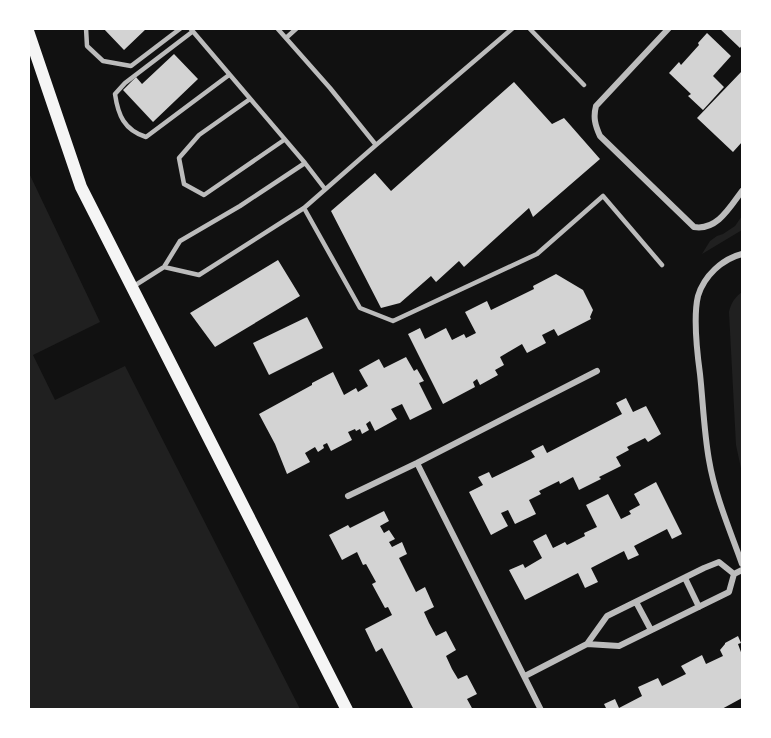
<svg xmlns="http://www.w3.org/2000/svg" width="771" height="738" viewBox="0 0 771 738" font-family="'Libre Baskerville',serif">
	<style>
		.green { fill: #202020 }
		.building { fill: #d3d3d3 }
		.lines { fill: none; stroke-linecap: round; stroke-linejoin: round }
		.service { stroke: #bcbcbc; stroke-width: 4.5 }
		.minor { stroke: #bcbcbc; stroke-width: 6 }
		.secondary { stroke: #f5f5f5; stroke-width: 12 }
	</style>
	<rect width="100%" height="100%" fill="#111"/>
	<path class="green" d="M28,171L100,322L33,355L55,400L125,366L300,709H29Z
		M742,216V230L702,254L710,241L717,236L723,234L735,226Z
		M742,292V473L736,445L729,312C731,303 735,297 742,292Z"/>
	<path class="building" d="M103,28H147L124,50Z
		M719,28H742V45L740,48Z
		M707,33L731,56L713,76L724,87L703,110L688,96L691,94L669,73L679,62L681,65L699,45L698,43Z
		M174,54L198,79L153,122L123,90L136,77L142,84Z
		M742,71V142L733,152L697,118Z
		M514,82L552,124L564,118L600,159L533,217L529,208L464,267L459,261L436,282L431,276L400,303L381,308L331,211L375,173L391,191Z
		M278,260L300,296L215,347L190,313Z
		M556,274L583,290L593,310L590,317L591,319L558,336L554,329L542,335L546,343L527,353L522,344L500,357L504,365L495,370L498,375L480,385L477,379L473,382L475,387L443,404L408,334L420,328L425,339L446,328L452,340L464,334L466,338L476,333L465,312L487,301L491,310L534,289L533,286Z
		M307,317L323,348L269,375L253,343Z
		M406,357L414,371L417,369L424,381L419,383L432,409L410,420L402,404L391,409L397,419L375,431L370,421L366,424L369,430L362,434L360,429L356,431L355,429L348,432L352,440L331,451L327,443L323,445L324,448L318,452L315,447L305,453L310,462L287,474L275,444L259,414L312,385V383L333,372L344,395L356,388L358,392L368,386L359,370L379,359L384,368Z
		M626,398L633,412L646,406L661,434L648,442L645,438L627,447L629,450L616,457L621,466L599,477L601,479L579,490L573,477L560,484L559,481L539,491L541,494L529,500L536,514L515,524L508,510L501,513L508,526L491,535L469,492L483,485L478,477L489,472L492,478L535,457L531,451L543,445L547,453L622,414L616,403Z
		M656,482L682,534L672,539L667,529L634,546L639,555L628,560L624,551L591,568L598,582L585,588L578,573L525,600L509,570L523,564L525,568L542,558L533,541L546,534L553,548L565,542L567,545L585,536L584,533L597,527L586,505L608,494L621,519L631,514L629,511L640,505L634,494Z
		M384,511L389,521L380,526L384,533L389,530L395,539L389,542L392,547L402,542L407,554L399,558L416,592L425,587L434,607L424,612L429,623L436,636L446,631L456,650L446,656L452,669L458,679L467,675L477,694L467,699L473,710H414L382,648L376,652L365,629L392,615L388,607L385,608L372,584L376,582L366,564L363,565L357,552L342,560L329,535L348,525L350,528Z
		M738,636L741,643L738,644L742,655V698L720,710H603L606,708L604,704L615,699L619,708L642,696L638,687L658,678L662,686L686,674L681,666L702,655L706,664L723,656L720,650L725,644V643Z"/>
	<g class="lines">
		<path class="service" d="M86,28L87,46L103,61L131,66L181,28
			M190,28L305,163L325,189
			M277,28L330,88L376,145
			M529,28L584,85
			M192,32L125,83L115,94C118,115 124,130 146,137L229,75
			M286,38L297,28
			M250,99L199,135L179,158L184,184L204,195L284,140
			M304,208L360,308L393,321L537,254L603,196L662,265
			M164,267L199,275L304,208L376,145L513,28
			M134,286L164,267L180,241L240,206L305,163"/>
		<path class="minor" d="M669,28L596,106C593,117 595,125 600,136L694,227C717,231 730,207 742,191
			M742,254C722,259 704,276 698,296C693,317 697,352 700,374C703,402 704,432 709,460C715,496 730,530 742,564
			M417,463L541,710
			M348,496L417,463L597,371
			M685,578L699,607
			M636,602L651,630
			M587,644L619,646L729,592L734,574L742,570
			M525,676L587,644L607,616L704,568L719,562L734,574"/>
		<path class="secondary" d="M28,31L81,187L347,710"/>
	</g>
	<rect width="771" height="738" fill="none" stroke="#ffffff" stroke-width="60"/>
</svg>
